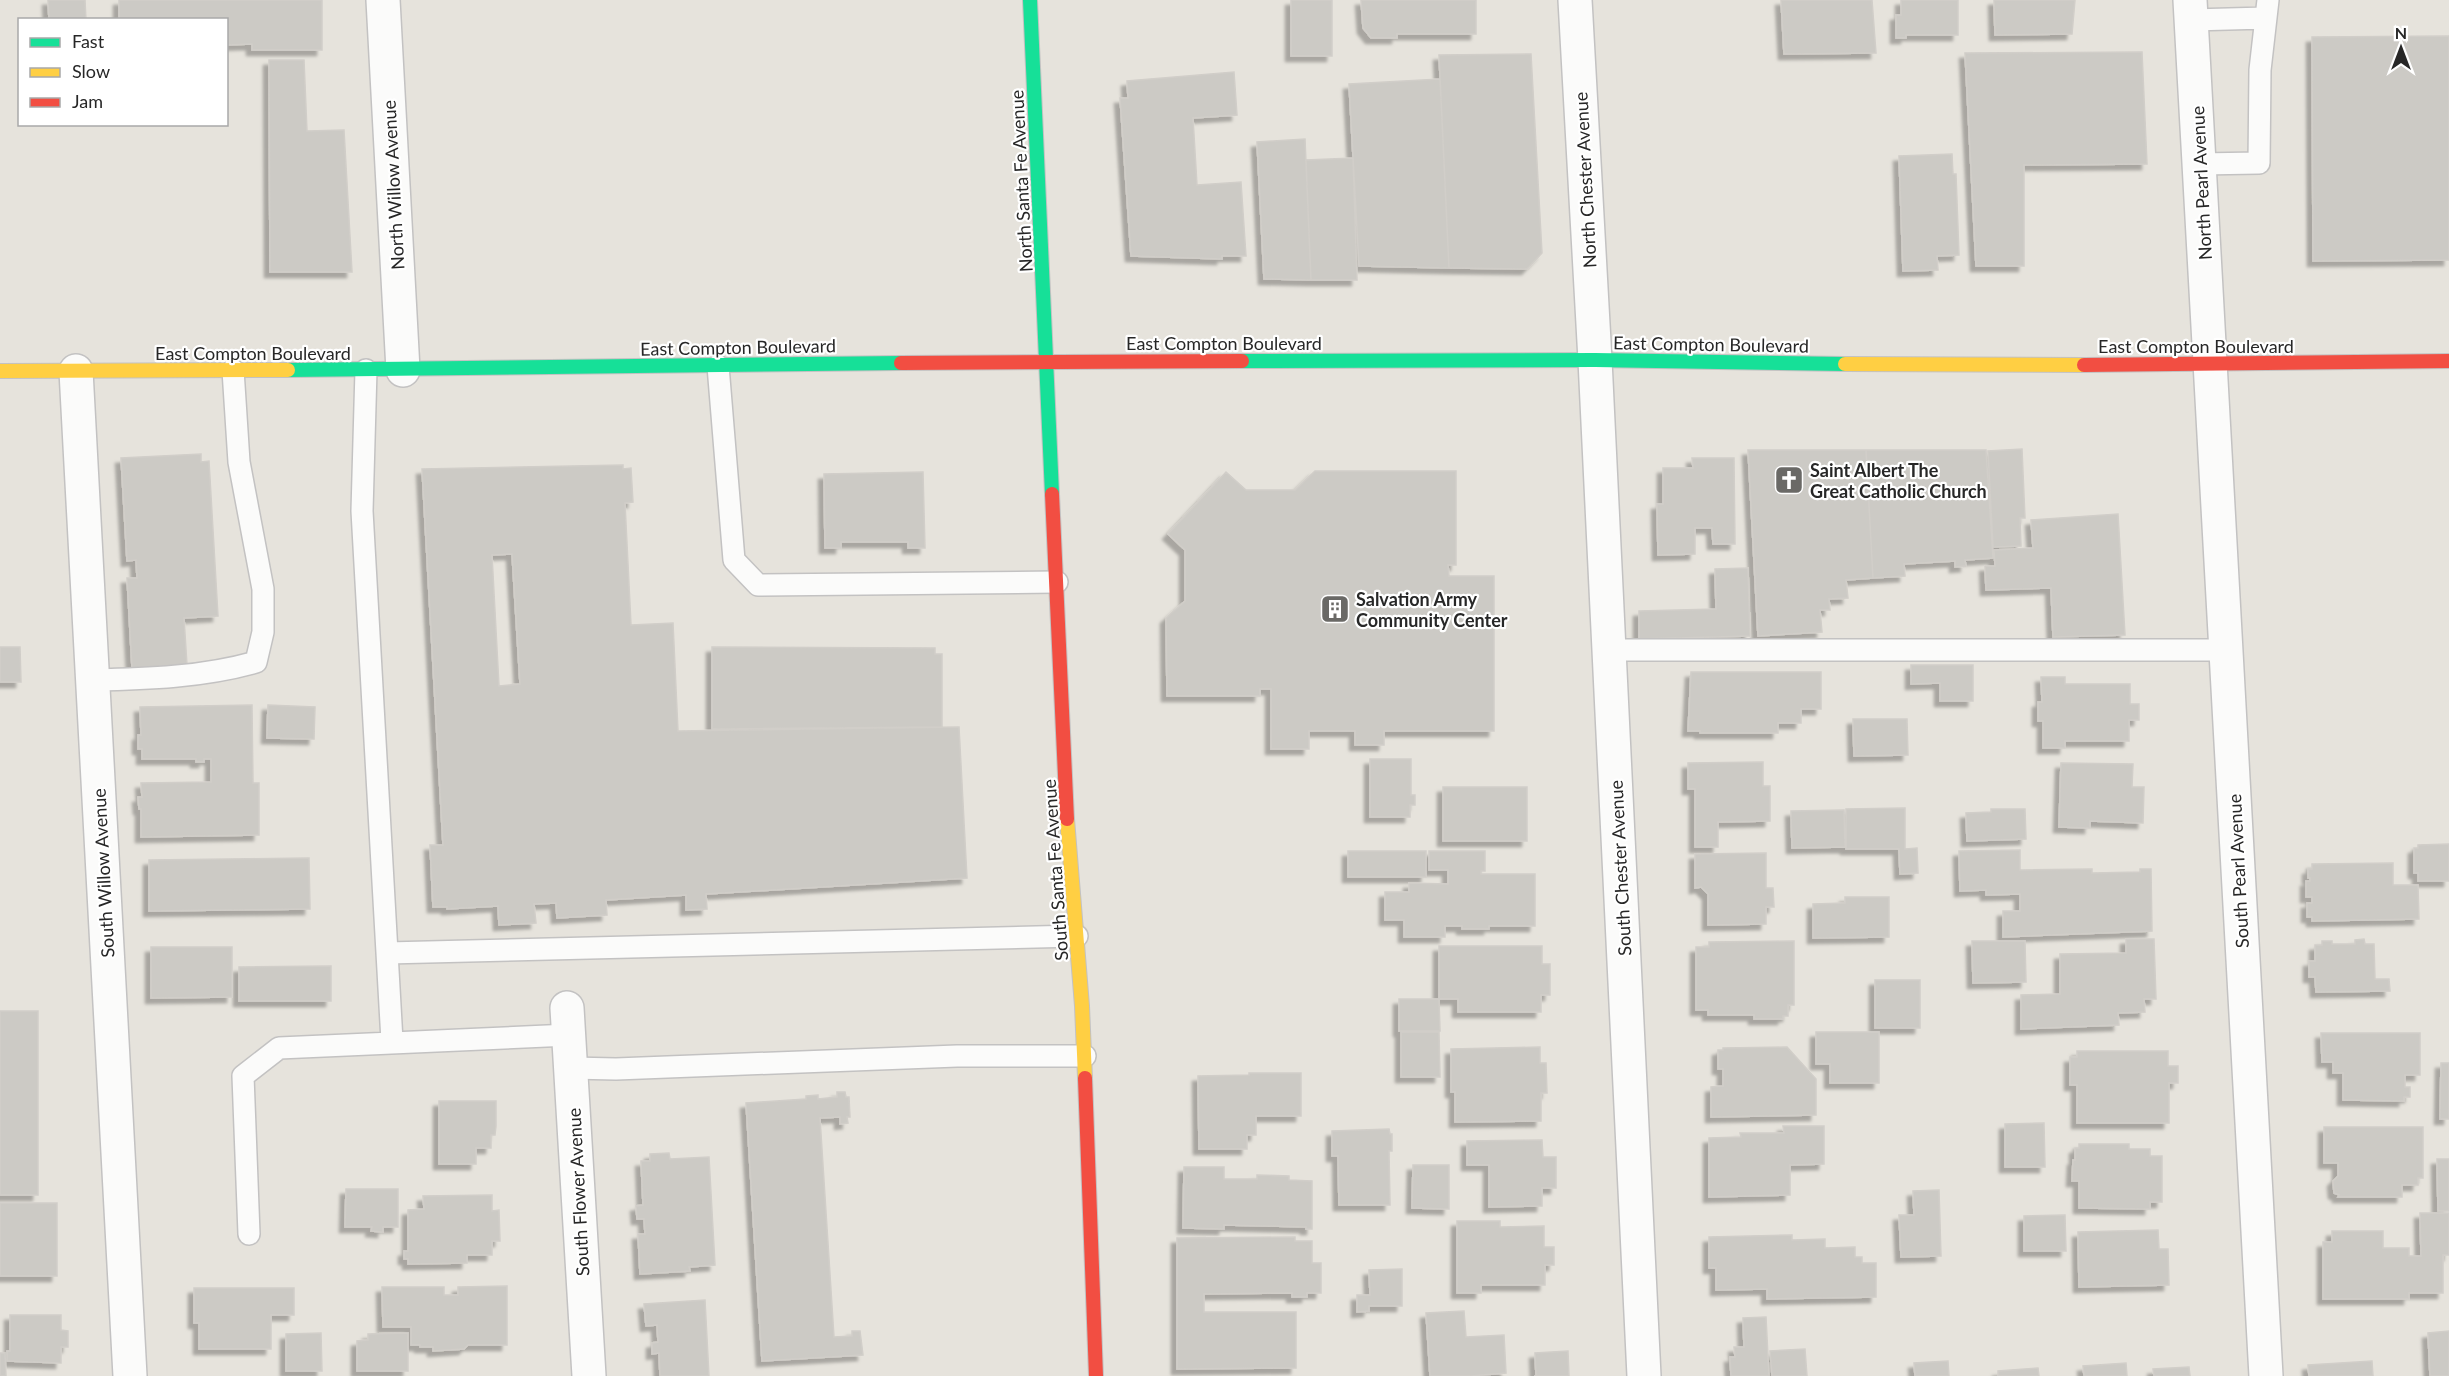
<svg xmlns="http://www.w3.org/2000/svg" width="2449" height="1376" viewBox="0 0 2449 1376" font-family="Lato,sans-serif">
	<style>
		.building { fill: #cccac5; stroke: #d1cec9; stroke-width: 1.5; fill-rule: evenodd; filter: url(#shadow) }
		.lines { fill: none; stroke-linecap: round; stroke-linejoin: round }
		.lane-casing { stroke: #c3c2c2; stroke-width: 24 }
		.street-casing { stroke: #c3c2c2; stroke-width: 36 }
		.fast-casing { stroke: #c3c2c2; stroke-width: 16 }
		.slow-casing { stroke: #c3c2c2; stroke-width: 16 }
		.jam-casing { stroke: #c3c2c2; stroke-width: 16 }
		.lane { stroke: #fbfbfa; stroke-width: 21 }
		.street { stroke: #fbfbfa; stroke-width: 33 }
		.fast { stroke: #16e098; stroke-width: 14 }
		.slow { stroke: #ffcf43; stroke-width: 14 }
		.jam { stroke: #f24e42; stroke-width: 14 }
		.labels { text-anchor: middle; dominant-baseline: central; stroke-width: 4.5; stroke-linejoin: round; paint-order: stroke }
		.street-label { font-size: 18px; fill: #272727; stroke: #fff }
		.poi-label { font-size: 18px; font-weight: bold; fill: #272727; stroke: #fff; text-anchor: start }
	</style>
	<defs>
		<filter id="shadow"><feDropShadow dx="-5.5" dy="5.5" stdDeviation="1.5" flood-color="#0004"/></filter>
	</defs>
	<rect width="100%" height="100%" fill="#e6e3dc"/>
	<path class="building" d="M48,0H85L86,20H49Z
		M119,0H322V50H252V44L226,45V20H119Z
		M1291,0H1332V56H1291Z
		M1361,0H1476V34H1397V38H1371L1363,28Z
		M1781,0H1872L1876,53L1784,54Z
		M1901,0H1958V35H1906V38H1896V15H1901Z
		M1994,0H2075L2072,34L1995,35Z
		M2449,36V260L2313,261L2312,37Z
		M2142,52L2147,164L2024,165V266H1976L1965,53Z
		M1531,54L1542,253L1527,269L1449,268L1439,55Z
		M269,60H304L307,131L344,130L352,272H270Z
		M1234,72L1237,115L1193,118L1197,185L1241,182L1246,256H1222V259L1131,256L1120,98H1128L1127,81Z
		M1440,79L1449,268L1359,266L1349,84Z
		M1305,139L1311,280L1264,279L1257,142Z
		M1952,154L1953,174H1956L1959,255L1937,256L1938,270L1903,271L1899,156Z
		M1353,158L1357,280H1311L1306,160Z
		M2022,449L2025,518H2020L2021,546L1993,547L1988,451Z
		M1748,450H1866L1873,578L1846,580L1848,598L1829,599L1830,610H1820L1822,632L1758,636Z
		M1866,450H1986L1993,558L1965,560L1966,566L1955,567V561L1904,564L1905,576L1873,578Z
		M201,454V462L209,461L218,616L184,618L187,665L132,668L127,578H137L136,560L127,561L121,458Z
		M1692,458H1734L1735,544H1713L1712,528H1695V554L1658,555L1657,504H1663V468H1693Z
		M623,465V469L631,468L633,502L625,503L631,625L673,623L678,731L959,727L967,878L706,894L707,909L686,910V895L606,900L607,915L557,918L556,903L534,904L536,923L499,925L498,906L447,909V907H433L430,845H443L422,469ZM512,554L520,684L499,686L492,555Z
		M1315,471H1456V565H1448L1449,576H1494V731H1384V745H1355V731H1309V749H1271V689H1260V696H1167L1166,618L1185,601V550L1168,534L1226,472L1246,490H1295Z
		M923,472L925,548H908V542H841V548H825L824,474Z
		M2118,514L2125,635L2053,637L2051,588L1986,590L1985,566H1995L1994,550L2033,548L2031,520Z
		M1748,568L1750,636L1639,639V611L1716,609L1715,569Z
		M0,647H20L21,682H0Z
		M712,647L935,648V654H942V727L712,729Z
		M1911,665H1973V701H1940V683L1911,684Z
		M1691,672H1821V709H1801V723H1778V733H1700V731H1688Z
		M2041,677H2065V684H2130V704H2139V720H2129V741H2065V748H2043V721H2038V702H2042Z
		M252,705L253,783H259V835L141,837V809H139L138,797H142L141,783L211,782V759H204V762H196V759H142V749H138V735H141L140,707Z
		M268,705L315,707L314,739L267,738Z
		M1853,719H1907L1908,755L1854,756Z
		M1370,759H1411V795H1415V805H1410V817H1370Z
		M1763,762V786H1770V821L1718,822V847H1695V789H1688V763Z
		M2061,763L2133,764L2132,787H2144L2143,823L2090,821V828L2059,827Z
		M1443,787H1527V841H1443Z
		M1905,808V849L1917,848L1918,873L1900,874L1899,849H1846V809Z
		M1991,809H2025L2026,839L1967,841L1966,813L1991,812Z
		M1844,810L1845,847L1792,848L1791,811Z
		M2449,844V881H2418V873H2414V848H2418V845Z
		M2020,850V870L2092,869V873L2140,872V869H2151L2152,931L2003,937V911H2020V894L1986,895V890L1960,891L1959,851Z
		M1348,851H1426V877H1348Z
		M1429,851H1485V871H1481V874H1535V926H1489V929H1462V926H1445V937H1404V920H1385V892H1409V883L1448,884V870H1429Z
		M1766,853V888H1773L1774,907H1766V924L1708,925V894L1701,887L1695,888V854Z
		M309,858L310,909L149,911V860Z
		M2393,863V885H2418L2419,919L2312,921V917H2307V903H2312V897H2306V881H2310V878H2308V869H2312V864Z
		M1845,897H1889V937L1813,938V904L1845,903Z
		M2126,939H2154L2156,999H2144L2145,1012L2118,1013L2119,1025L2021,1029V995L2060,994V954L2126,953Z
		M2364,939L2365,944H2374L2375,979H2389L2390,991L2316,992L2315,977H2309V961H2315V945H2322V941H2332V944H2355V940Z
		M1794,941V1005H1788V1016H1783V1019H1754V1015H1708V1010H1696V947H1709V942Z
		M1972,941H2025L2026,982L1973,983Z
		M1439,946H1542V964H1550V995H1541V1012H1458V999H1439Z
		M151,947H232V997L151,998Z
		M331,966V1001H239V967Z
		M1875,980H1920V1028H1875Z
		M1399,999H1439L1440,1031H1399Z
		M0,1011H38V1195H0Z
		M1401,1032H1439L1440,1077H1401Z
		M1816,1032H1879V1083H1830V1064H1816Z
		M2321,1033H2420V1075H2405V1087H2410V1097H2404V1101L2343,1100V1073H2333V1062H2322Z
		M1540,1047V1063H1546L1547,1093H1541V1121L1455,1122V1092H1451V1049Z
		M1787,1047L1816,1079V1115L1711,1117V1087L1723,1086V1069H1718V1050H1723V1048Z
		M2077,1051H2168V1066H2178V1083H2169V1123H2077V1085H2070V1057H2077Z
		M2441,1063H2449V1119H2440Z
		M1249,1073H1301V1116H1256V1135H1247V1149H1199L1198,1076L1249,1075Z
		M837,1092H845L846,1097H849L850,1117H847L848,1123L840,1124V1117L820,1118L834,1337L852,1336V1331H860L863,1355L762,1361L746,1103L806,1099V1096L818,1095V1099L837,1097Z
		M439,1101H496V1126L495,1135H491V1148H476V1164H439Z
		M2044,1123L2045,1167H2005V1124Z
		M1783,1126H1824V1164L1790,1165V1195L1709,1197V1138L1741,1137L1740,1133H1784Z
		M2324,1127H2423V1178H2418V1185H2402V1197H2338L2339,1195L2334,1193L2333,1181L2338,1176V1163H2324Z
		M1389,1129L1390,1134H1392V1151H1389L1390,1205H1339L1338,1156H1332V1131Z
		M1542,1140L1543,1157H1556V1188H1542V1206L1489,1207V1165H1467V1141Z
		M2079,1144H2129V1149H2150V1156H2162V1202H2150V1209L2079,1208V1181H2072L2073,1160H2075V1148H2079Z
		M669,1153L670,1159L709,1157L715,1265L689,1267L690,1271L640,1274L638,1234H645L644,1219H637L636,1206L643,1205L641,1161H650V1154Z
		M2437,1159H2449V1211H2438Z
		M1413,1165H1449V1209L1412,1208Z
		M1184,1167H1224V1179H1257V1175L1289,1176V1180L1312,1181V1229H1306V1227L1224,1225V1229L1183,1228Z
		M346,1189H398V1227H383V1232L371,1231L372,1227H345Z
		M1939,1190L1941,1256L1901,1257L1899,1215H1914L1913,1191Z
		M492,1195V1211L499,1210L500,1241H492V1255H467V1263L408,1264V1259H404V1251H408V1210L424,1209L423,1196Z
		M0,1203H57V1276H0Z
		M2420,1213H2449V1255H2443V1293H2409V1299H2323V1242H2332V1231H2383V1248H2409V1256H2421Z
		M2065,1215L2066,1251H2024V1216Z
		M1457,1221H1500V1227L1544,1226V1247H1554V1265H1545V1285H1481V1293H1457Z
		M2158,1230L2159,1249H2168L2169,1285L2079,1287L2078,1232Z
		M1792,1235V1240L1825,1239V1248L1855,1247V1257H1862V1263H1876V1297L1767,1299V1289L1716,1290V1268H1709V1237Z
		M1295,1237V1241H1312V1263H1321V1293H1307V1297H1292V1293L1204,1294V1312H1296V1368L1177,1369V1238Z
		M1402,1269V1306H1369V1311L1357,1312V1295H1370L1369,1270Z
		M507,1286V1345H468L464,1349L433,1351V1347H420V1345H411V1327H383L382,1287H444V1295H458V1287Z
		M194,1288H294V1315H271V1349H199V1323H194Z
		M705,1300L709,1376H660L659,1353L652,1354V1343L658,1342L657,1325L646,1326L644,1304Z
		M1464,1311L1466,1337L1504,1335L1506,1373L1470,1376H1430L1426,1313Z
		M10,1315H61V1330L68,1331V1347H61V1363L7,1361V1351H10Z
		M1766,1317L1769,1376H1731L1730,1357H1735L1734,1347H1744L1743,1318Z
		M2449,1331V1376H2430L2428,1333Z
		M321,1333L322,1371H286V1334Z
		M408,1333V1371H357V1341L368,1340V1334Z
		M1805,1349L1807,1376H1772L1770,1351Z
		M1568,1351L1569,1376H1534H1536L1535,1353Z
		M0,1353H5L6,1376H0Z
		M1948,1361L1949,1376H1915L1914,1363Z
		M2372,1361L2373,1376H2309L2308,1365Z
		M2126,1363L2127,1376H2084L2083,1366Z
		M2189,1367L2190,1376H2154L2153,1369Z
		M2038,1368L2039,1376H1998V1371Z"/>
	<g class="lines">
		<g class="lane-casing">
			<path id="lane" d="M2192,20L2265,18
				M2199,164L2259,163L2260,70L2268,0
				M718,366L734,560L758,585L1057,582
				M366,370L362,511L392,1041
				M1609,650H2226
				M93,680C147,679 203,677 256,662L263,632V589L239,462L233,370
				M387,953L1077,936
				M571,1068L616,1069L957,1056H1085
				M249,1234L243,1076L279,1048L569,1035"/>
		</g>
		<g class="street-casing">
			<path id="street" d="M383,0L403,370
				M1575,0L1595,360L1644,1376
				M2190,0L2266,1376
				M76,371L130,1376
				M567,1008L589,1376"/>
		</g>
		<g class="fast-casing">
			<path id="fast" d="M1030,0L1052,494
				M1242,361L1595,360L1845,364
				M288,370L901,363"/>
		</g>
		<g class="slow-casing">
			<path id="slow" d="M1845,364L2084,365
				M0,371L288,370
				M1067,819L1082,1006L1085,1078"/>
		</g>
		<g class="jam-casing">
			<path id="jam" d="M901,363L1242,361
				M2084,365L2449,361
				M1052,494L1067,819
				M1085,1078L1096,1376"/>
		</g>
		<use href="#lane" class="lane"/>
		<use href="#street" class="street"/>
		<use href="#fast" class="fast"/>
		<use href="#slow" class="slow"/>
		<use href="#jam" class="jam"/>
	</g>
	<defs>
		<g id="church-square" transform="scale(1.5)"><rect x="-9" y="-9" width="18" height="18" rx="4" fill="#6a6966" stroke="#fff"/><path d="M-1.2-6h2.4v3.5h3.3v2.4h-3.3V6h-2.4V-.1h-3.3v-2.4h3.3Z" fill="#fff"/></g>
		<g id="building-square" transform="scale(1.5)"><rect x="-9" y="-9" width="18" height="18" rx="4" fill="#6a6966" stroke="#fff"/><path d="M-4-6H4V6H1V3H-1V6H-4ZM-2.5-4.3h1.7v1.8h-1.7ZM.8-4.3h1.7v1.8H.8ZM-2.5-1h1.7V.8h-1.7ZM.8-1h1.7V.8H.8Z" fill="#fff"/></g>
	</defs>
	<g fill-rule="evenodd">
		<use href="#church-square" x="1789" y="480"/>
		<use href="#building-square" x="1335" y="609"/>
	</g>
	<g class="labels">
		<g class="street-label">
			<text transform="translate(1585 180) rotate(-93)">North Chester Avenue</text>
			<text transform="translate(1021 181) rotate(-93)">North Santa Fe Avenue</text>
			<text transform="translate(2201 183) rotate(-93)">North Pearl Avenue</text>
			<text transform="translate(393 185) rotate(-93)">North Willow Avenue</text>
			<text x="1224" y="343">East Compton Boulevard</text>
			<text transform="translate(1711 344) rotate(1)">East Compton Boulevard</text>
			<text x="2196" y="346">East Compton Boulevard</text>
			<text transform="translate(738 347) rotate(-1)">East Compton Boulevard</text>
			<text x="253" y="353">East Compton Boulevard</text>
			<text transform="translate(1620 868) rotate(-93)">South Chester Avenue</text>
			<text transform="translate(1055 870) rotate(-94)">South Santa Fe Avenue</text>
			<text transform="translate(2238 871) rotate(-93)">South Pearl Avenue</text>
			<text transform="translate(103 873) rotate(-93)">South Willow Avenue</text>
			<text transform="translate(578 1192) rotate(-93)">South Flower Avenue</text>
		</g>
		<g class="poi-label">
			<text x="1810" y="470">Saint Albert The<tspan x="1810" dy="21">Great Catholic Church</tspan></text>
			<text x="1356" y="599">Salvation Army<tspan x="1356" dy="21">Community Center</tspan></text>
		</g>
	</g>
	<rect x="18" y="18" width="210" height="108" fill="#ffffff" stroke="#a9a9a9" stroke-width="1.5"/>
	<rect x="30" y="38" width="30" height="9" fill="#16e098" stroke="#a9a9a9" stroke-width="1.5"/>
	<text x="72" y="48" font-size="18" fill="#272727">Fast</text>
	<rect x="30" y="68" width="30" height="9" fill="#ffcf43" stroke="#a9a9a9" stroke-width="1.5"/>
	<text x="72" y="78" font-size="18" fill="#272727">Slow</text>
	<rect x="30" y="98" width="30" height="9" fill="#f24e42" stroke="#a9a9a9" stroke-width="1.5"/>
	<text x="72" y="108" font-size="18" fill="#272727">Jam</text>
	<g transform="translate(2401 48)" stroke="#ffffff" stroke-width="4.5" paint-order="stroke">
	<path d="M0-4.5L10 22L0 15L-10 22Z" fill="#272727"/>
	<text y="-9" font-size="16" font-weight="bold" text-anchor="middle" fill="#272727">N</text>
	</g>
</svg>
